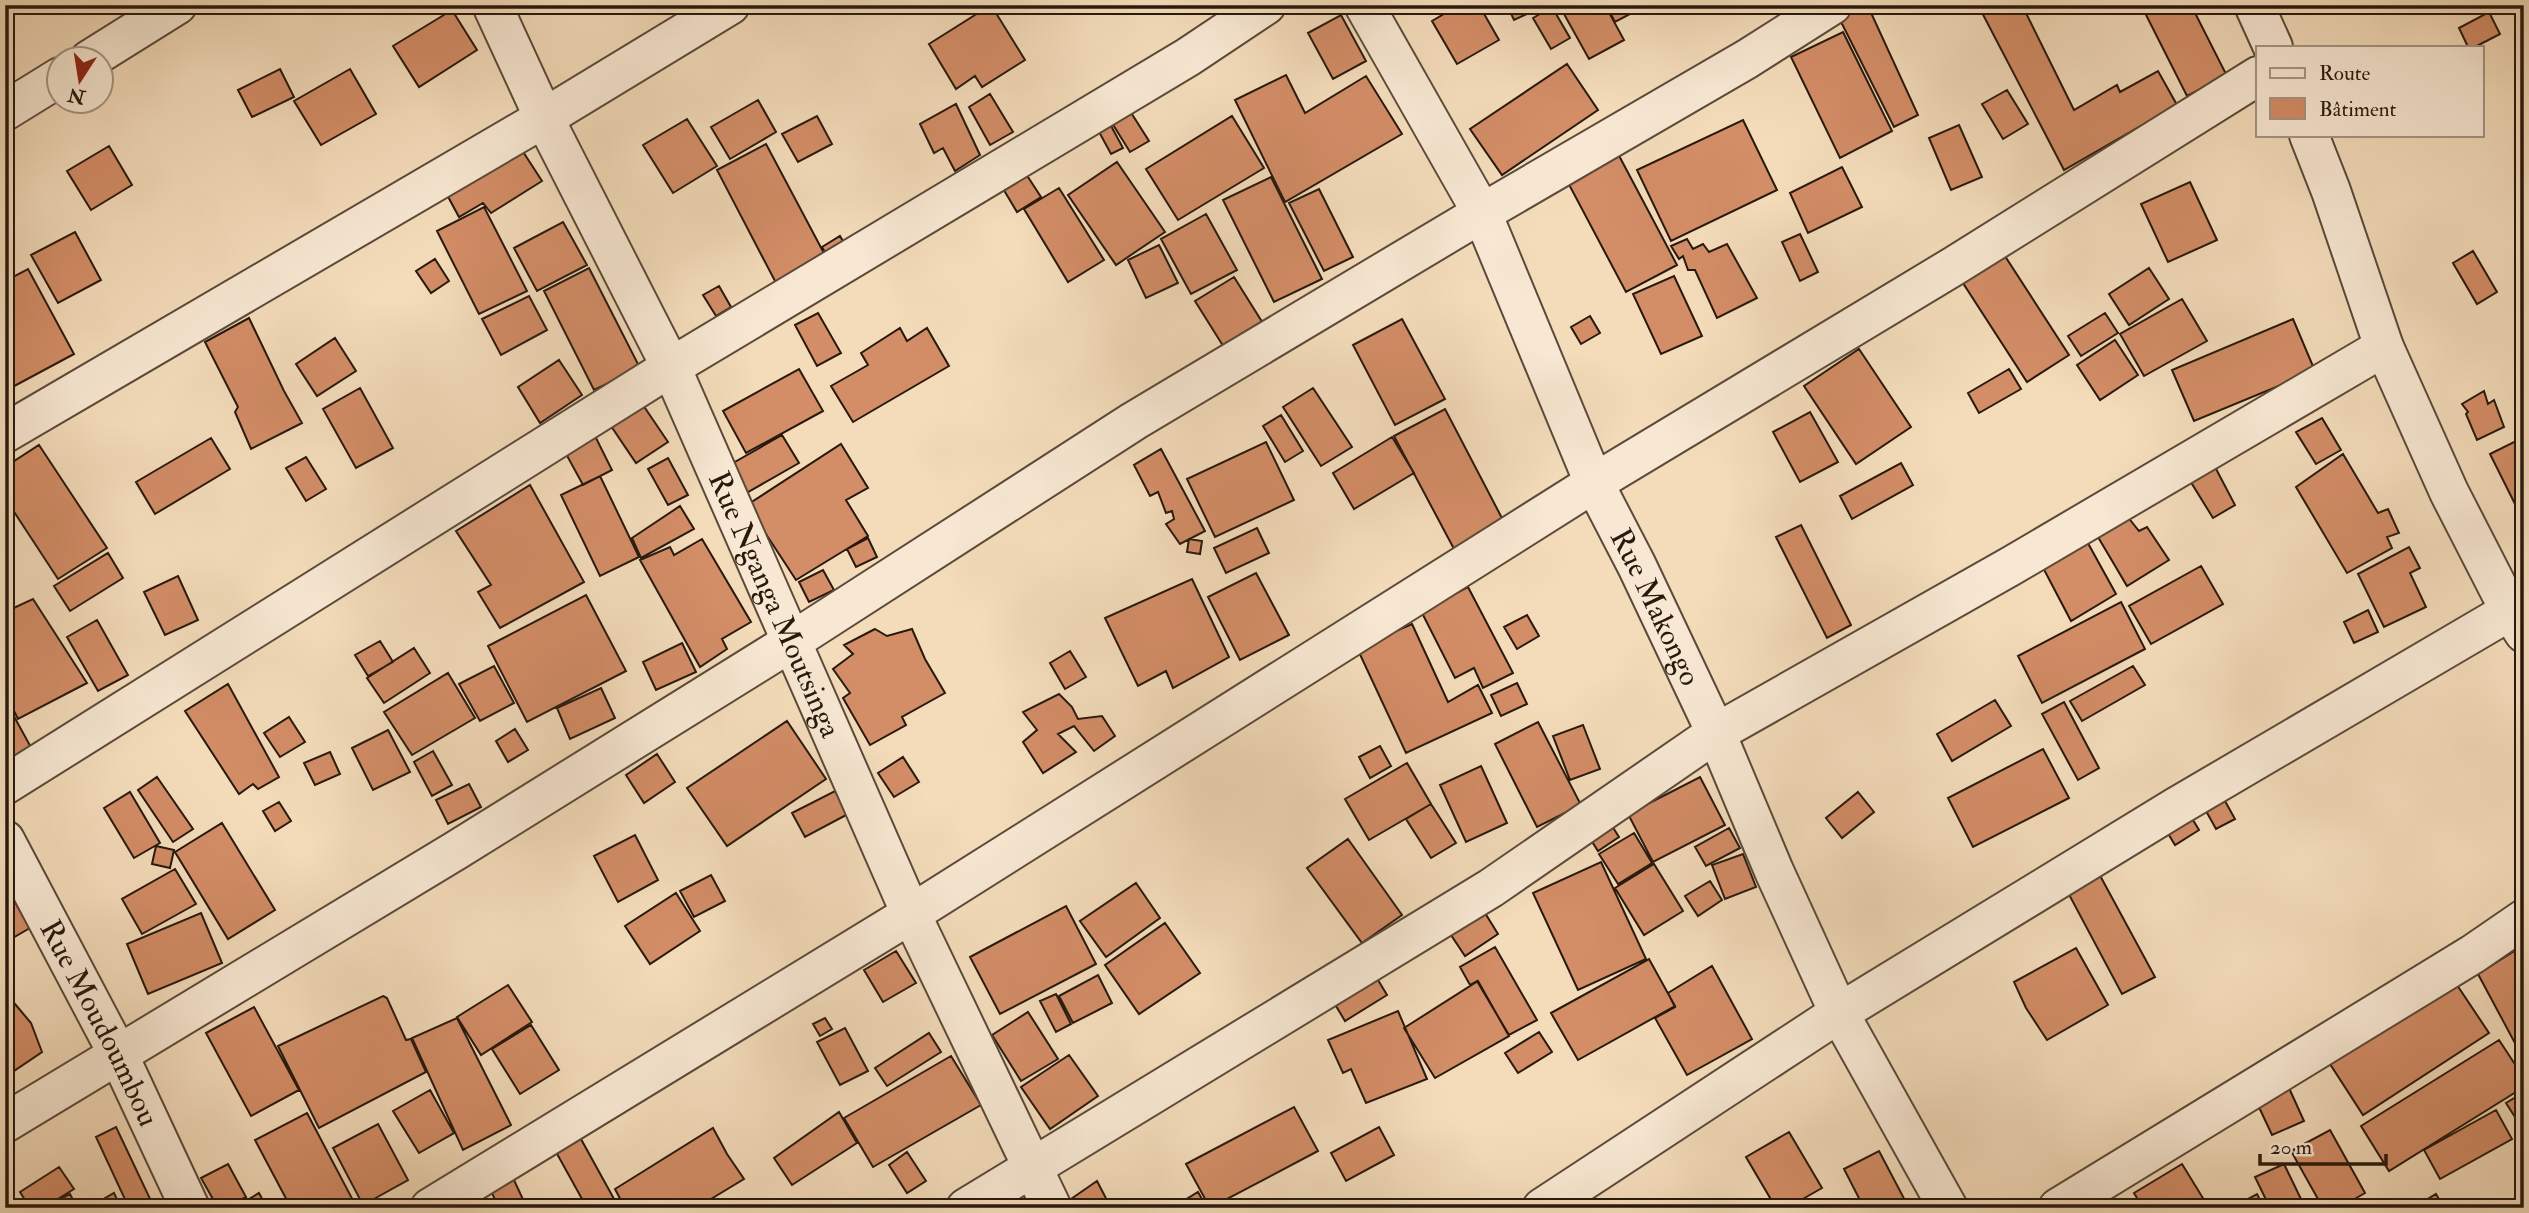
<svg xmlns="http://www.w3.org/2000/svg" width="2529" height="1213" viewBox="0 0 2529 1213" font-family="'IM FELL Double Pica',serif">
	<style>
		.building { fill: #d38d67; stroke: #27190e; stroke-width: 2 }
		.lines { fill: none; stroke-linecap: round; stroke-linejoin: round }
		.minor-casing { stroke: #5a4a39; stroke-width: 42 }
		.tertiary-casing { stroke: #5a4a39; stroke-width: 42 }
		.minor { stroke: #f8e8d3; stroke-width: 38 }
		.tertiary { stroke: #f8e8d3; stroke-width: 38 }
		.labels { text-anchor: middle; dominant-baseline: central; stroke-width: 7; stroke-linejoin: round; paint-order: stroke }
		.street-label { font-size: 30px; fill: #27190e; stroke: #f8e8d3 }
	</style>
	<rect width="100%" height="100%" fill="#f4dcbb"/>
	<filter id="stains"><feTurbulence type="fractalNoise" baseFrequency=".00286" numOctaves="4"/><feColorMatrix values="0 0 0 0 .2 0 0 0 0 .09 0 0 0 0 .02 0 0 0 .5 -.17"/></filter>
	<radialGradient id="worn" r=".72"><stop offset=".6" stop-color="#630" stop-opacity="0"/><stop offset="1" stop-color="#630" stop-opacity=".3"/></radialGradient>
	<path class="building" d="M991,5L1025,60L982,87L975,76L956,89L929,44Z
		M1459,5H1479L1499,40L1457,64L1432,21Z
		M1507,5H1546L1514,20Z
		M1559,5H1605L1624,40L1589,59Z
		M1606,5H1647L1615,22Z
		M1845,5H1892L1872,15L1918,115L1894,127L1835,10Z
		M1978,5H2022L2074,110L2117,85L2120,92L2158,71L2177,105L2064,170Z
		M2141,5H2191L2227,76L2187,96Z
		M1552,7L1570,38L1551,49L1533,18Z
		M452,10L477,50L419,87L393,46Z
		M2489,12L2500,34L2475,47H2468L2459,28Z
		M1341,15L1366,61L1333,79L1308,33Z
		M1843,32L1892,131L1840,158L1791,57Z
		M1567,64L1598,110L1502,175L1470,129Z
		M280,69L294,97L252,117L238,90Z
		M350,69L376,114L321,145L294,101Z
		M1286,75L1305,113L1366,76L1402,134L1285,202L1235,100Z
		M2007,90L2028,124L2003,139L1982,104Z
		M990,94L1013,132L990,145L969,107Z
		M758,100L776,132L730,159L711,127Z
		M956,104L980,155L955,171L943,148L934,153L920,124Z
		M1130,111L1149,141L1130,152L1112,123Z
		M817,116L832,144L798,162L782,134Z
		M1232,116L1264,168L1178,220L1146,169Z
		M687,119L717,166L673,193L643,145Z
		M1743,120L1777,190L1671,241L1637,170Z
		M1110,124L1123,148L1111,154L1098,130Z
		M1959,125L1982,177L1951,190L1929,138Z
		M518,144L542,181L491,213L483,203L459,217L445,191Z
		M766,144L826,257L776,283L717,170Z
		M109,146L132,185L91,210L67,171Z
		M1616,150L1677,265L1626,292L1565,177Z
		M1117,162L1165,232L1116,265L1068,195Z
		M1842,167L1862,207L1808,233L1790,193Z
		M1026,174L1041,197L1017,212L1002,187Z
		M1271,177L1322,279L1274,302L1223,200Z
		M2190,182L2217,240L2168,262L2141,204Z
		M1059,188L1104,260L1068,282L1024,209Z
		M1319,189L1353,257L1324,271L1289,203Z
		M484,207L527,291L479,314L437,231Z
		M1206,214L1237,270L1191,294L1161,239Z
		M563,222L587,265L537,291L514,248Z
		M75,232L101,280L58,303L31,255Z
		M1800,234L1818,272L1800,281L1782,242Z
		M840,236L847,248L829,259L822,247Z
		M1687,239L1693,249L1703,244L1709,252L1727,244L1757,298L1717,318L1695,270H1688L1683,256L1679,259L1671,246Z
		M1159,245L1178,283L1146,298L1128,260Z
		M2473,251L2497,292L2477,304L2453,263Z
		M2003,253L2069,355L2027,382L1961,280Z
		M435,259L449,281L431,293L416,271Z
		M589,268L640,368L594,390L544,291Z
		M2149,268L2169,299L2129,325L2109,294Z
		M28,269L74,354L5,391V281Z
		M1674,276L1702,336L1661,354L1633,294Z
		M1234,277L1264,325L1225,349L1195,301Z
		M719,286L731,307L716,316L703,295Z
		M529,296L547,330L501,355L482,319Z
		M2182,299L2207,341L2144,376L2120,334Z
		M818,313L841,353L817,366L795,325Z
		M2105,313L2118,333L2081,356L2068,336Z
		M1590,316L1600,333L1581,344L1571,327Z
		M249,318L284,391L302,423L251,449L235,412L238,407L205,342Z
		M1402,319L1445,399L1395,425L1353,345Z
		M2293,319L2315,371L2194,421L2172,370Z
		M900,328L907,341L927,328L949,366L853,422L831,386L868,365L861,353Z
		M335,338L356,371L317,396L296,364Z
		M2115,340L2138,375L2100,400L2077,365Z
		M1859,349L1911,427L1856,464L1804,386Z
		M559,360L582,395L540,423L518,387Z
		M799,369L823,411L746,453L723,411Z
		M2009,369L2021,389L1979,413L1968,393Z
		M360,388L393,448L356,468L323,409Z
		M1313,388L1352,447L1321,466L1283,407Z
		M2484,391L2488,404L2494,400L2504,427L2477,440L2466,414L2468,412L2462,404Z
		M643,405L668,442L636,463L611,426Z
		M1445,409L1504,522L1454,549L1394,436Z
		M1810,412L1838,462L1800,482L1773,432Z
		M1281,415L1303,451L1285,462L1263,426Z
		M2322,418L2341,450L2316,464L2296,432Z
		M782,435L799,463L743,495L726,467Z
		M595,436L612,470L583,485L565,452Z
		M1392,437L1414,473L1354,509L1333,473Z
		M2524,437V504L2517,508L2490,454Z
		M211,438L230,469L155,514L136,482Z
		M1266,442L1294,500L1215,537L1187,479Z
		M841,444L868,488L846,500L868,536L796,580L747,505Z
		M39,445L107,548L58,579L5,498V467Z
		M1161,449L1205,531L1180,544L1166,524L1174,519L1172,511L1166,513L1158,492L1150,496L1134,465Z
		M2343,454L2378,513L2388,509L2399,533L2387,537L2392,548L2347,573L2296,487Z
		M306,457L326,489L306,501L286,468Z
		M668,458L688,495L668,505L648,469Z
		M1901,463L1913,485L1852,519L1840,496Z
		M2214,465L2235,505L2213,518L2189,479Z
		M600,476L639,557L600,576L561,495Z
		M530,485L584,582L500,628L478,592L491,585L456,531Z
		M680,506L694,529L641,558L632,538Z
		M2127,516L2139,531L2147,527L2169,560L2127,586L2095,532Z
		M1801,525L1851,625L1827,638L1776,537Z
		M1257,528L1269,553L1226,573L1214,548Z
		M2084,536L2116,594L2071,621L2040,562Z
		M868,538L877,557L856,567L847,549Z
		M702,539L751,622L722,639L727,649L700,667L640,560L670,547L674,555Z
		M1189,539L1202,541L1200,554L1187,552Z
		M2409,547L2420,568L2410,573L2426,607L2384,627L2358,574Z
		M108,553L123,578L70,611L54,586Z
		M2201,566L2223,604L2151,644L2129,606Z
		M823,570L834,590L809,602L799,582Z
		M1256,573L1289,635L1240,660L1208,597Z
		M178,576L198,620L165,635L144,592Z
		M1192,579L1229,657L1173,688L1166,671L1138,686L1105,618Z
		M1468,587L1513,673L1483,688L1474,668L1455,678L1421,611Z
		M586,595L626,671L527,722L488,646Z
		M33,599L87,683L18,719L5,693V677L9,675L5,668V612Z
		M2121,602L2145,649L2042,703L2018,656Z
		M2368,610L2378,632L2354,643L2344,622Z
		M1527,615L1539,636L1517,649L1504,627Z
		M97,620L128,675L98,691L67,637Z
		M1412,624L1448,702L1478,685L1492,713L1406,753L1357,648Z
		M875,629L887,636L912,629L925,659L945,693L902,717L906,725L870,745L843,698L850,693L833,669L853,654L844,645Z
		M380,641L393,662L368,676L355,655Z
		M682,643L696,672L656,690L643,662Z
		M414,648L430,673L384,703L367,678Z
		M1070,651L1086,677L1065,689L1050,663Z
		M494,666L514,703L480,721L459,684Z
		M2133,666L2145,685L2082,721L2070,701Z
		M448,673L475,718L412,755L384,712Z
		M1517,683L1527,704L1501,716L1491,695Z
		M228,684L279,777L258,789L253,784L239,794L185,711Z
		M601,688L615,718L570,739L557,708Z
		M1059,694L1072,707L1078,719L1102,716L1115,736L1094,751L1074,726L1058,734L1076,752L1043,773L1023,742L1037,730L1023,712Z
		M5,700L33,751L5,766Z
		M1995,700L2011,726L1952,761L1937,734Z
		M2064,702L2099,768L2078,780L2042,714Z
		M289,717L305,742L280,757L264,733Z
		M787,721L826,779L727,846L687,788Z
		M1538,722L1581,805L1537,827L1495,744Z
		M1583,725L1600,769L1570,780L1553,736Z
		M515,729L528,750L508,762L496,741Z
		M388,730L410,772L373,790L352,748Z
		M1380,746L1391,766L1370,778L1359,757Z
		M2043,749L2069,798L1973,847L1948,798Z
		M433,751L452,785L432,796L414,762Z
		M330,752L340,774L315,785L304,763Z
		M657,754L675,782L644,803L626,775Z
		M903,757L919,782L894,797L878,773Z
		M1407,763L1431,804L1369,840L1345,799Z
		M1481,766L1507,823L1466,842L1440,785Z
		M157,777L193,829L173,842L138,790Z
		M1700,777L1725,825L1653,862L1628,814Z
		M469,784L481,807L448,824L436,800Z
		M835,791L848,814L805,837L792,813Z
		M130,792L160,843L134,858L104,808Z
		M1858,792L1874,812L1842,838L1826,818Z
		M2225,801L2235,819L2216,829L2206,811Z
		M279,802L291,821L275,831L263,811Z
		M1431,804L1456,843L1431,858L1406,819Z
		M2187,810L2199,830L2175,845L2163,825Z
		M222,823L275,910L228,939L175,852Z
		M1612,826L1619,837L1598,851L1591,840Z
		M1729,828L1740,848L1706,866L1695,847Z
		M1634,833L1652,863L1618,884L1599,854Z
		M635,835L658,880L618,902L594,856Z
		M1348,839L1402,915L1362,943L1307,868Z
		M156,846L174,850L170,868L152,864Z
		M1743,854L1756,887L1725,899L1712,865Z
		M1601,862L1646,959L1578,990L1533,893Z
		M1654,864L1683,911L1644,935L1615,888Z
		M175,869L196,904L142,934L122,899Z
		M2097,870L2155,977L2122,994L2065,887Z
		M711,875L725,901L694,917L680,891Z
		M1710,881L1722,900L1698,916L1685,896Z
		M1136,883L1160,918L1106,957L1080,921Z
		M676,893L700,931L650,964L625,926Z
		M12,897L30,928L11,939L5,930V901Z
		M1066,906L1096,964L1000,1014L970,957Z
		M201,913L222,963L148,994L127,944Z
		M1485,913L1498,934L1465,956L1451,935Z
		M1165,923L1200,973L1139,1014L1105,965Z
		M2524,945V1060L2478,974Z
		M1495,947L1537,1020L1509,1035L1477,981L1470,985L1460,967Z
		M2076,948L2108,1005L2047,1040L2026,1008L2014,982Z
		M896,951L916,983L883,1002L864,970Z
		M1649,959L1675,1006L1578,1060L1551,1013Z
		M1712,966L1752,1039L1687,1075L1655,1018L1675,1007L1668,993Z
		M1372,970L1387,995L1345,1021L1330,996Z
		M1098,975L1112,1003L1073,1023L1059,996Z
		M1478,981L1509,1036L1435,1078L1404,1028Z
		M2455,982L2489,1033L2363,1115L2330,1064Z
		M508,985L532,1022L481,1055L457,1017Z
		M1056,994L1071,1024L1056,1032L1040,1001Z
		M383,996L387,998L406,1040L411,1039L426,1072L319,1128L278,1046Z
		M15,1004L31,1023L42,1052L5,1077V1010Z
		M254,1007L299,1090L251,1116L206,1033Z
		M1398,1011L1427,1079L1366,1103L1351,1069L1343,1073L1328,1040Z
		M1028,1012L1058,1059L1021,1081L992,1035Z
		M457,1018L511,1125L463,1150L412,1038Z
		M825,1018L832,1029L820,1036L813,1024Z
		M531,1025L559,1070L520,1094L492,1049Z
		M845,1028L868,1071L840,1085L817,1042Z
		M1539,1032L1552,1052L1518,1073L1505,1053Z
		M929,1033L941,1052L887,1086L875,1068Z
		M2499,1040L2524,1078V1087L2389,1171L2361,1126Z
		M1069,1055L1098,1096L1050,1129L1021,1087Z
		M951,1056L981,1105L873,1167L844,1118Z
		M2289,1088L2304,1121L2272,1135L2257,1103Z
		M430,1090L454,1133L419,1153L393,1111Z
		M2524,1092V1131L2506,1103Z
		M1294,1107L1318,1151L1210,1208L1186,1164Z
		M2496,1110L2512,1139L2440,1179L2424,1150Z
		M839,1112L857,1143L792,1185L774,1158Z
		M307,1113L357,1208H291L255,1140Z
		M378,1124L408,1180L363,1205L333,1148Z
		M116,1127L152,1203L141,1208H129L96,1137Z
		M1379,1127L1394,1155L1346,1181L1331,1153Z
		M713,1128L727,1154L744,1179L696,1208H625L615,1189Z
		M576,1130L619,1208H587L551,1143Z
		M2330,1130L2365,1193L2339,1208H2323L2291,1151Z
		M1789,1132L1822,1188L1787,1208H1776L1746,1157Z
		M1879,1151L1909,1208H1864L1844,1169Z
		M907,1152L926,1181L907,1193L889,1165Z
		M228,1164L246,1197L225,1208H218L201,1178Z
		M2182,1164L2209,1208H2143L2134,1193Z
		M2284,1164L2301,1199L2283,1208H2270L2255,1177Z
		M59,1167L74,1189L43,1208H30L20,1192Z
		M513,1178L527,1208H499L490,1189Z
		M1097,1181L1111,1208H1076L1071,1199Z
		M1198,1192L1207,1208H1172Z
		M114,1193L121,1208H88Z
		M259,1193L267,1208H234Z
		M70,1194L77,1208H45Z
		M2257,1194L2264,1208H2236L2235,1206Z
		M2436,1194L2444,1208H2413Z"/>
	<g class="lines">
		<g class="minor-casing">
			<g id="minor">
				<path id="s1" d="M492,5L544,118L671,367L911,914L1052,1208"/>
				<path id="s2" d="M1364,5L1482,213L1594,483L1637,566L1716,733L1774,871L1839,1013L1948,1208"/>
				<path d="M89,60L177,5"/>
				<path d="M5,111L60,77"/>
				<path d="M5,433L544,118L730,5"/>
				<path d="M5,785L671,367L1188,57L1266,5"/>
				<path id="s3" d="M5,840L119,1056L190,1208"/>
				<path d="M5,1123L455,851L791,642L1134,421L1482,213L1747,59L1832,5"/>
				<path d="M430,1208L911,914L1594,483L1954,266L2258,76"/>
				<path d="M966,1208L1491,888L1716,733L2011,566L2384,347"/>
				<path d="M1542,1208L1839,1013L2176,807L2510,611"/>
				<path d="M2058,1208L2473,954L2524,919"/>
			</g>
		</g>
		<g class="tertiary-casing">
			<path id="tertiary" d="M2254,5L2273,47
				M2309,135L2331,191L2384,347L2449,492L2510,611L2524,633"/>
		</g>
		<use href="#minor" class="minor"/>
		<use href="#tertiary" class="tertiary"/>
	</g>
	<g class="labels">
		<g class="street-label">
			<text stroke="none"><textPath href="#s1" startOffset="663">Rue Nganga Moutsinga</textPath></text>
			<text stroke="none"><textPath href="#s2" startOffset="670">Rue Makongo</textPath></text>
			<text stroke="none"><textPath href="#s3" startOffset="206">Rue Moudoumbou</textPath></text>
		</g>
	</g>
	<rect width="2529" height="1213" fill="none" stroke="#f4dcbb" stroke-width="28"/>
	<rect x="7" y="7" width="2515" height="1199" fill="none" stroke="#27190e" stroke-width="3.5"/>
	<rect x="14" y="14" width="2501" height="1185" fill="none" stroke="#27190e" stroke-width="2"/>
	<rect x="2256" y="46" width="228" height="91" fill="#f8e8d3" stroke="#a49584" stroke-width="2"/>
	<rect x="2270" y="68" width="35" height="10" fill="#f8e8d3" stroke="#a49584" stroke-width="2"/>
	<text x="2319" y="80" font-size="21" fill="#27190e">Route</text>
	<rect x="2270" y="98" width="35" height="21" fill="#d38d67" stroke="#a49584" stroke-width="2"/>
	<text x="2319" y="116" font-size="21" fill="#27190e">Bâtiment</text>
	<g transform="translate(80 80) rotate(192)"><circle r="33" fill="#f8e8d3" stroke="#a49584" stroke-width="2"/>
	<path d="M0-5L12 26L0 18L-12 26Z" fill="#8f2418"/>
	<text y="-10" font-size="19" font-weight="bold" text-anchor="middle" fill="#27190e">N</text>
	</g>
	<path d="M2260 1154v10h126v-10" fill="none" stroke="#27190e" stroke-width="3.5"/>
	<text x="2270" y="1154" font-size="21" fill="#27190e" stroke="#f8e8d3" stroke-width="5" paint-order="stroke">20 m</text>
	<rect width="100%" height="100%" filter="url(#stains)"/>
	<rect width="100%" height="100%" fill="url(#worn)"/>
</svg>
